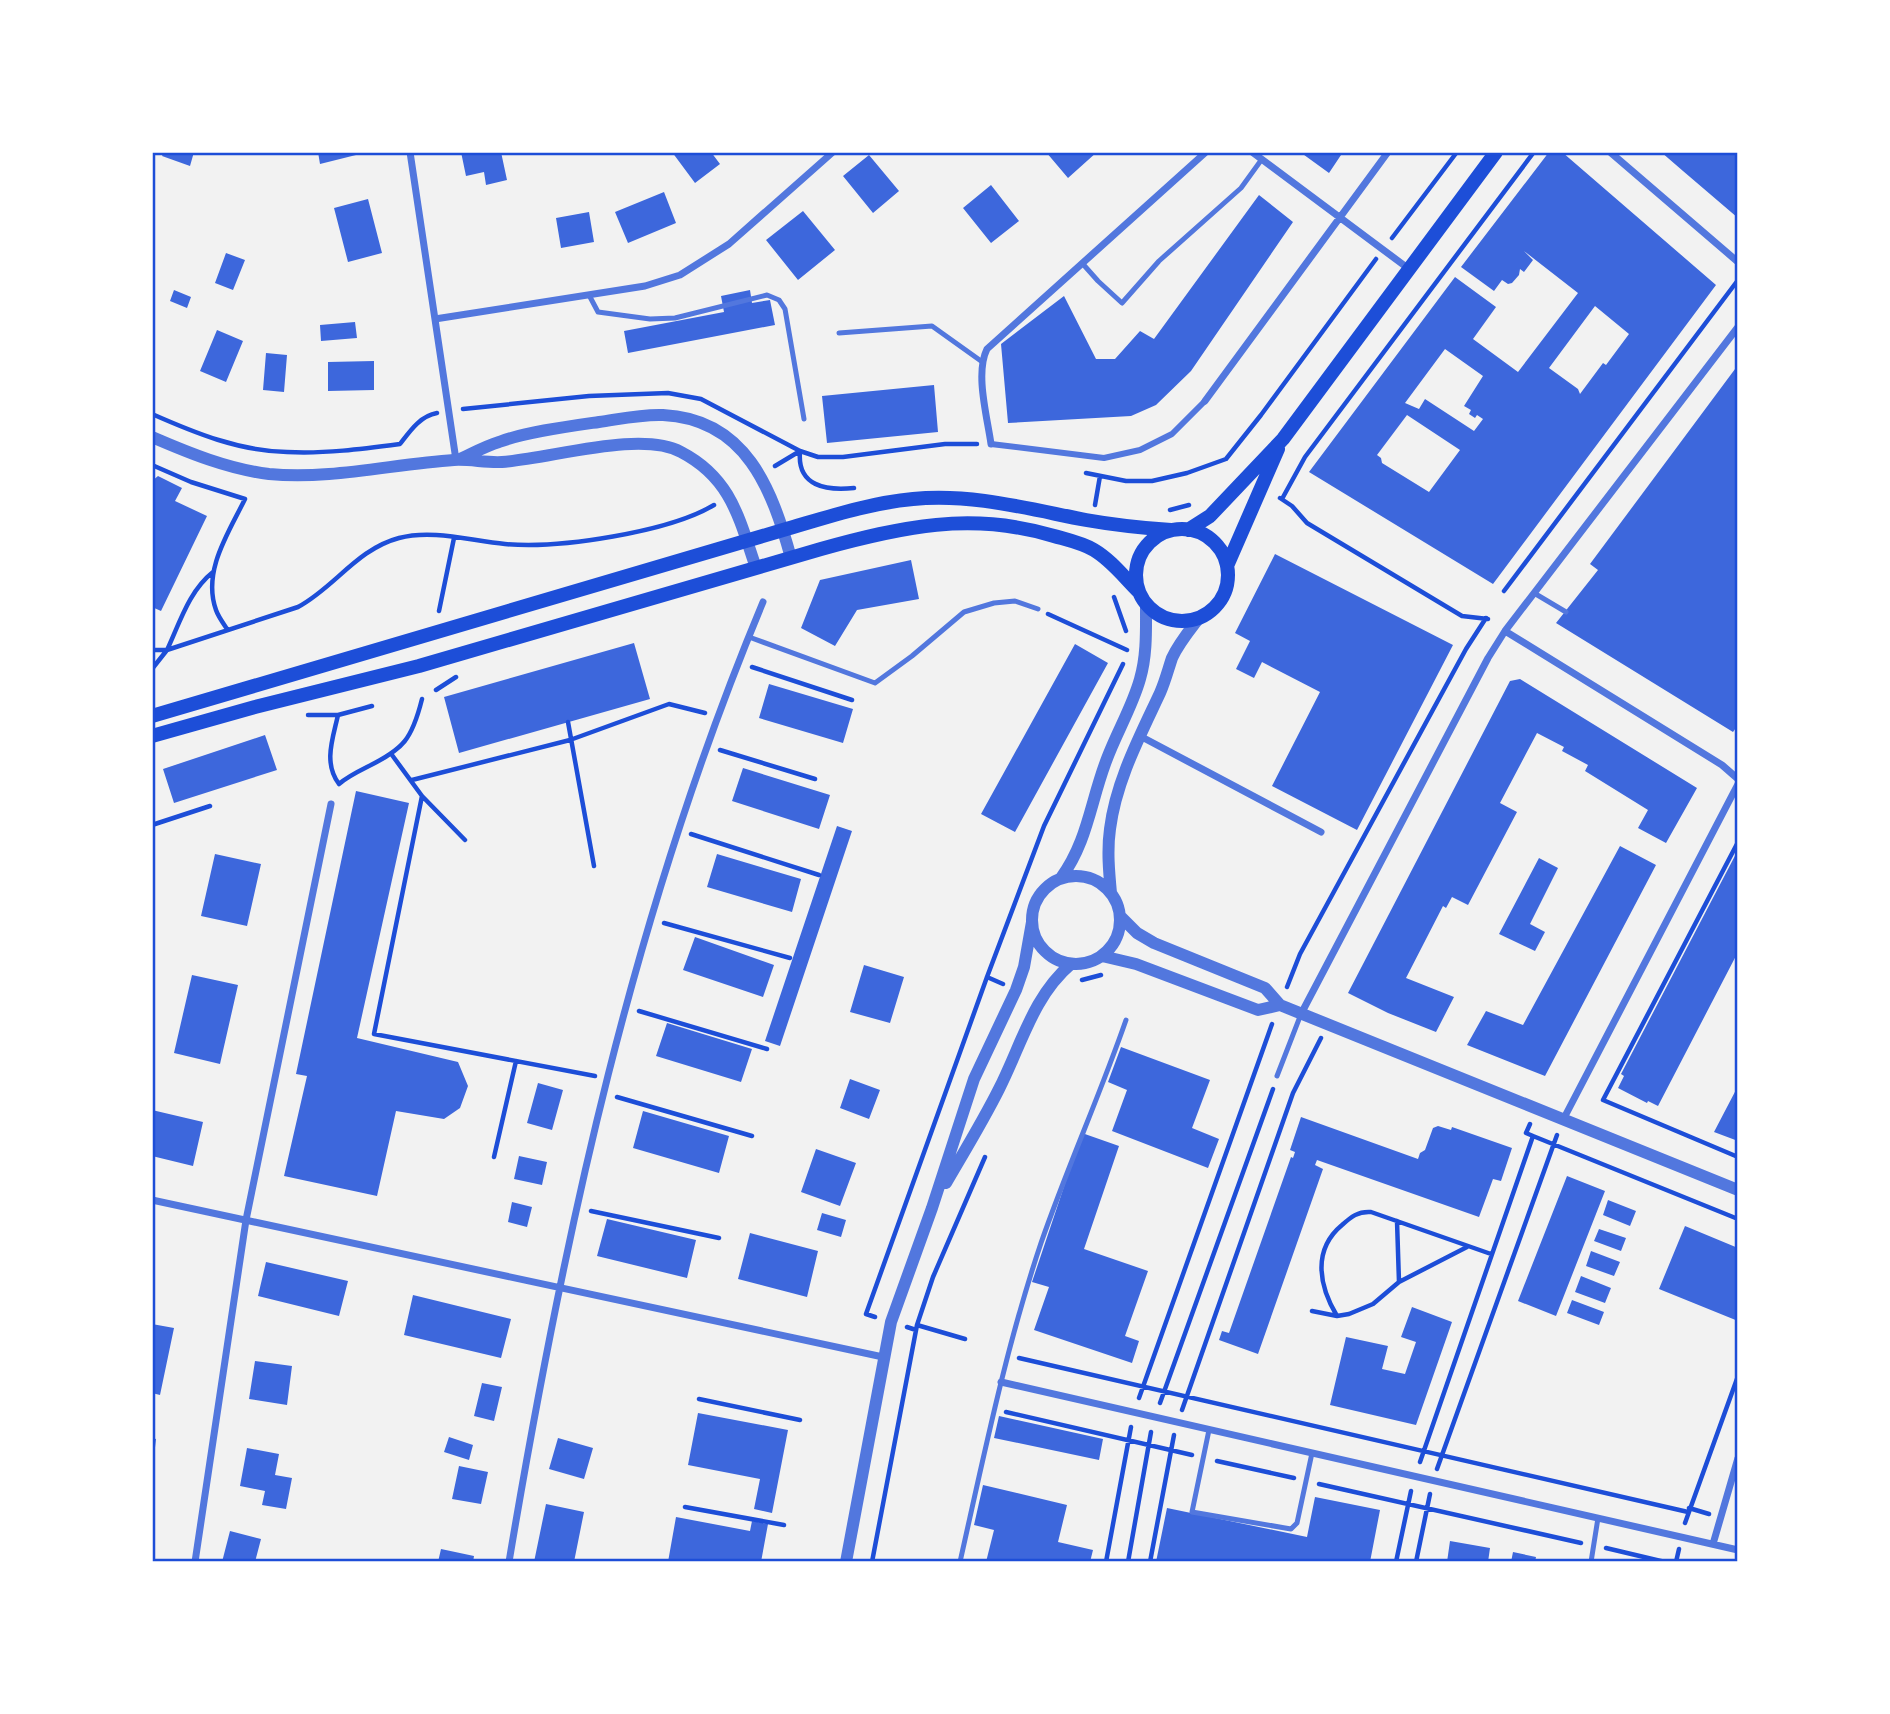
<svg xmlns="http://www.w3.org/2000/svg" width="1890" height="1714" viewBox="0 0 1890 1714" font-family="Quicksand,sans-serif">
	<style>
		.building { fill: #3d67dc; fill-rule: evenodd }
		.lines { fill: none; stroke-linecap: round; stroke-linejoin: round }
		.path { stroke: #1d4ed8; stroke-width: 4.5 }
		.service { stroke: #5277de; stroke-width: 5 }
		.pedestrian { stroke: #5277de; stroke-width: 6 }
		.minor { stroke: #5277de; stroke-width: 7 }
		.tertiary { stroke: #5277de; stroke-width: 12 }
		.secondary { stroke: #1d4ed8; stroke-width: 14 }
		.neatline { fill: none; stroke: #1d4ed8; stroke-width: 2.5 }
	</style>
	<rect width="100%" height="100%" fill="#f2f2f2"/>
	<path class="building" d="M164,152H194L190,166L162,156Z
		M318,152H360V154L320,164Z
		M461,152H501L507,180L486,185L484,172L466,176Z
		M672,152H711L720,164L695,183Z
		M1046,152H1097L1068,178Z
		M1300,152H1343L1329,173Z
		M1549,152H1562L1716,285L1493,584L1309,472L1455,277L1496,307L1473,339L1518,372L1578,293L1524,251L1533,260L1524,272L1520,269L1519,275L1512,283L1508,284L1502,280L1494,291L1461,267ZM1595,306L1629,334L1606,365L1603,363L1580,394L1578,389L1549,368ZM1445,349L1483,376L1464,406L1471,410L1469,414L1475,418L1477,415L1483,419L1474,431L1425,399L1419,409L1405,403ZM1407,415L1460,450L1429,492L1382,463L1381,458L1377,455Z
		M1661,152H1738V218L1683,171Z
		M869,155L899,191L873,213L843,176Z
		M991,185L1019,221L991,243L963,208Z
		M664,192L676,223L628,243L615,212Z
		M1259,195L1293,222L1191,371L1156,405L1131,416L1008,423L1001,344L1064,296L1096,359H1115L1140,331L1154,339Z
		M368,199L382,253L348,262L334,208Z
		M803,211L835,250L798,280L766,240Z
		M589,212L594,242L561,248L556,218Z
		M226,253L245,260L233,290L215,283Z
		M174,290L191,297L187,308L170,301Z
		M750,290L752,303L770,300L775,325L628,353L624,331L724,312L721,296Z
		M355,322L357,338L321,341L320,325Z
		M217,330L243,341L226,382L200,371Z
		M266,353L287,355L284,392L263,390Z
		M374,361V390L328,391V362Z
		M1738,365V725L1733,732L1556,623L1598,570L1590,564Z
		M934,385L938,432L827,443L822,396Z
		M158,476L182,488L175,501L207,516L161,611L152,607V481Z
		M1275,554L1453,645L1357,830L1272,786L1320,692L1262,662L1254,678L1236,669L1250,641L1235,633Z
		M911,560L919,599L857,610L835,646L801,628L820,580Z
		M634,643L650,699L459,753L444,697Z
		M1075,644L1108,663L1015,832L981,814Z
		M1520,679L1697,788L1666,843L1638,828L1648,810L1585,771L1588,765L1562,751L1564,747L1537,733L1500,803L1517,812L1468,905L1452,897L1446,908L1443,906L1406,978L1454,997L1436,1032L1388,1013L1348,993L1510,681Z
		M769,684L853,709L843,743L759,718Z
		M265,735L277,770L174,803L163,769Z
		M743,768L830,795L819,829L732,801Z
		M356,791L409,803L357,1038L458,1062L468,1086L460,1108L444,1119L396,1111L377,1196L284,1176L307,1076L296,1074Z
		M837,826L852,831L780,1046L765,1041Z
		M1620,846L1656,865L1545,1076L1467,1045L1486,1011L1523,1025Z
		M1738,850V952L1658,1106L1648,1101L1647,1103L1618,1088L1624,1076L1621,1074Z
		M215,854L261,864L247,926L201,916Z
		M717,854L801,879L792,912L707,887Z
		M1539,858L1558,868L1530,924L1545,932L1535,951L1499,934Z
		M695,937L774,965L763,997L683,970Z
		M864,965L904,977L890,1023L850,1012Z
		M192,975L238,985L220,1064L174,1053Z
		M667,1023L752,1049L741,1082L656,1056Z
		M1121,1047L1210,1080L1192,1128L1219,1139L1208,1168L1112,1131L1127,1090L1108,1082Z
		M850,1079L880,1090L869,1119L840,1108Z
		M538,1083L563,1090L552,1130L527,1123Z
		M1738,1086V1141L1714,1132Z
		M152,1110L203,1122L193,1166L152,1156Z
		M643,1111L729,1136L719,1173L633,1148Z
		M1301,1117L1418,1159L1420,1153L1425,1150L1433,1128L1438,1126L1451,1130L1452,1127L1512,1148L1501,1181L1493,1179L1479,1217L1317,1160L1315,1165L1323,1169L1258,1354L1219,1340L1222,1331L1229,1333L1291,1157L1293,1158L1295,1152L1290,1150Z
		M1082,1133L1119,1146L1084,1249L1148,1271L1125,1336L1139,1341L1132,1363L1034,1330L1049,1287L1032,1282Z
		M816,1149L856,1163L840,1206L801,1192Z
		M519,1156L547,1162L542,1185L514,1179Z
		M1567,1176L1605,1191L1556,1316L1518,1301Z
		M1608,1200L1636,1211L1630,1226L1603,1215Z
		M512,1202L532,1207L527,1227L508,1222Z
		M822,1213L846,1220L841,1237L817,1230Z
		M607,1219L696,1240L687,1278L597,1256Z
		M1685,1226L1738,1248V1321L1659,1289Z
		M1599,1229L1626,1238L1621,1251L1594,1241Z
		M750,1233L818,1251L807,1297L738,1279Z
		M1591,1251L1620,1262L1614,1276L1586,1266Z
		M266,1262L348,1281L339,1316L258,1296Z
		M1581,1276L1611,1288L1605,1303L1575,1292Z
		M413,1295L511,1319L501,1358L404,1335Z
		M1572,1300L1604,1312L1599,1325L1567,1313Z
		M1412,1307L1452,1322L1416,1425L1330,1405L1346,1337L1388,1346L1382,1369L1405,1374L1416,1342L1401,1337Z
		M152,1324L174,1328L160,1395L152,1393Z
		M255,1361L292,1366L287,1405L249,1399Z
		M482,1383L502,1387L494,1421L474,1416Z
		M698,1413L788,1430L772,1513L754,1509L760,1479L688,1465Z
		M999,1416L1103,1439L1099,1460L994,1438Z
		M449,1437L473,1445L469,1460L444,1452Z
		M152,1438L156,1439L154,1456H152Z
		M558,1438L593,1448L584,1479L549,1469Z
		M247,1448L279,1454L275,1475L292,1478L286,1509L262,1505L265,1491L240,1486Z
		M459,1466L488,1472L481,1504L452,1499Z
		M983,1485L1067,1505L1058,1542L1093,1550L1090,1562H986L994,1530L974,1525Z
		M1315,1497L1380,1510L1370,1562H1156L1167,1508L1307,1537Z
		M546,1504L584,1512L574,1562H534Z
		M676,1517L750,1531L752,1521L768,1524L761,1562H668Z
		M230,1531L261,1539L255,1562H222Z
		M1450,1541L1490,1548L1488,1562H1447Z
		M441,1549L474,1556L473,1562H438Z
		M1513,1552L1536,1557L1535,1562H1511Z"/>
	<g class="lines">
		<path class="path" d="M1392,238L1457,152
			M463,409L589,396L668,393L701,399L800,451L818,457H843L945,444H977
			M152,414C195,433 239,451 287,452C324,454 362,449 400,444C410,431 420,416 437,413
			M800,452C797,486 826,491 854,488
			M152,465L191,482L245,499C229,532 202,571 216,610C218,616 223,623 227,629
			M775,466L800,451
			M1086,473L1126,481H1152L1187,473L1226,459L1261,415L1376,259
			M1280,498L1292,506L1307,523L1462,616L1488,619
			M1282,499L1305,457L1534,152
			M1095,505L1100,476
			M1170,510L1189,505
			M1504,591L1738,280
			M1114,597L1126,631
			M439,611L454,538
			M1048,614L1127,650
			M152,650H167C180,622 189,591 213,572
			M752,667L852,700
			M152,669L167,650L298,607C334,588 357,549 399,538C433,529 471,541 505,544C559,549 669,532 714,505
			M436,690L456,677
			M308,715H338C333,738 323,763 339,784
			M338,715L372,706
			M568,722L594,866
			M720,750L815,779
			M392,755L422,796L465,840
			M412,780L570,740L669,704L705,713
			M339,784C347,777 357,772 367,767C404,749 412,739 422,699
			M422,796L374,1034L595,1076
			M152,825L210,806
			M691,834L819,875
			M1738,842L1603,1100L1738,1157
			M664,923L790,958
			M987,977L1003,984
			M1082,980L1101,975
			M1287,987L1300,954L1466,649L1486,618
			M639,1011L767,1049
			M617,1097L752,1136
			M1533,1136L1738,1219
			M494,1157L516,1061
			M591,1211L719,1238
			M1397,1221L1399,1282
			M1312,1311L1337,1316L1349,1314L1373,1304L1399,1282L1467,1247
			M1337,1316C1319,1286 1312,1250 1342,1225C1351,1217 1358,1211 1371,1212L1491,1254
			M875,1317L866,1314L987,977L1044,826L1123,664
			M917,1325L965,1339
			M907,1327L916,1330
			M1019,1358L1688,1512
			M1139,1398L1272,1024
			M699,1399L800,1420
			M1160,1403L1273,1089
			M1182,1410L1293,1093L1321,1038
			M1006,1412L1192,1455
			M1217,1461L1294,1478
			M1420,1462L1533,1136L1526,1133L1530,1124
			M1437,1469L1557,1135
			M1319,1484L1581,1543
			M685,1507L784,1525
			M1689,1508L1709,1514
			M1685,1523L1738,1376
			M1606,1548L1665,1562
			M872,1562L917,1325L933,1277L985,1157
			M1106,1562L1131,1427
			M1128,1562L1151,1432
			M1150,1562L1174,1435
			M1396,1562L1411,1491
			M1416,1562L1430,1494
			M1676,1562L1679,1549"/>
		<path class="service" d="M1082,263L1098,281L1122,303L1159,261L1241,188L1262,159
			M589,295L598,312L650,319L675,318L767,295L779,300L785,309L804,419
			M839,333L932,326L981,361
			M1534,593L1566,612
			M749,637L875,683L912,656L964,612L994,603L1015,601L1038,609
			M1277,1076L1301,1014
			M1209,1430L1192,1512L1291,1529L1297,1523L1312,1453
			M960,1562C984,1455 1006,1347 1041,1243C1067,1168 1100,1095 1126,1020
			M1591,1562L1598,1518"/>
		<path class="pedestrian" d="M991,444L1104,458L1140,450L1172,434L1205,401"/>
		<path class="minor" d="M410,152L456,460
			M1252,152L1409,269
			M1610,152L1738,262
			M435,319L645,286L680,275L729,244L833,152
			M1205,401L1388,152
			M991,444C987,416 975,373 987,349L1206,152
			M1505,631L1722,765L1738,779
			M1140,736L1321,832
			M1301,1014L1488,658L1505,631L1738,327
			M1563,1120L1738,784
			M152,1200L883,1357
			M1001,1382L1738,1550
			M1713,1544L1738,1458
			M195,1562L246,1220L331,804
			M509,1562C564,1234 634,910 763,602"/>
		<path class="tertiary" d="M152,437C189,453 228,469 269,474C330,480 393,464 454,460C470,459 486,463 502,462C550,459 640,430 681,452C731,478 739,518 756,568
			M460,459C473,453 486,446 499,442C525,432 571,426 599,422C620,419 642,414 663,415C746,419 772,489 791,558
			M1032 920a44 44 0 1 1 88 0a44 44 0 1 1-88 0Z
			M1061,878C1087,842 1090,805 1105,764C1115,735 1132,708 1140,679C1147,655 1146,630 1146,604
			M1111,893C1109,872 1107,850 1110,829C1116,781 1140,736 1160,693C1165,682 1168,670 1172,658C1179,643 1189,631 1199,618
			M1120,916L1137,933L1154,943L1265,988L1280,1005L1738,1190
			M1102,956L1136,964L1258,1010L1280,1005
			M946,1183C964,1152 983,1121 999,1089C1021,1046 1033,996 1071,964
			M846,1562L891,1322L932,1208L974,1079L1016,990L1024,967L1032,922"/>
		<path class="secondary" d="M1136 575a46 46 0 1 1 92 0a46 46 0 1 1-92 0Z
			M1188,530L1210,516L1283,439L1496,152
			M1227,566L1278,449
			M152,716L783,530C825,518 869,503 913,499C971,493 1029,509 1086,520C1114,525 1143,528 1171,530
			M152,736L255,707L419,666L821,549C901,527 971,511 1054,536C1068,540 1082,543 1094,550C1111,560 1124,577 1138,591"/>
	</g>
	<rect width="1890" height="1714" fill="none" stroke="#ffffff" stroke-width="308"/>
	<rect x="154" y="154" width="1582" height="1406" class="neatline"/>
</svg>
